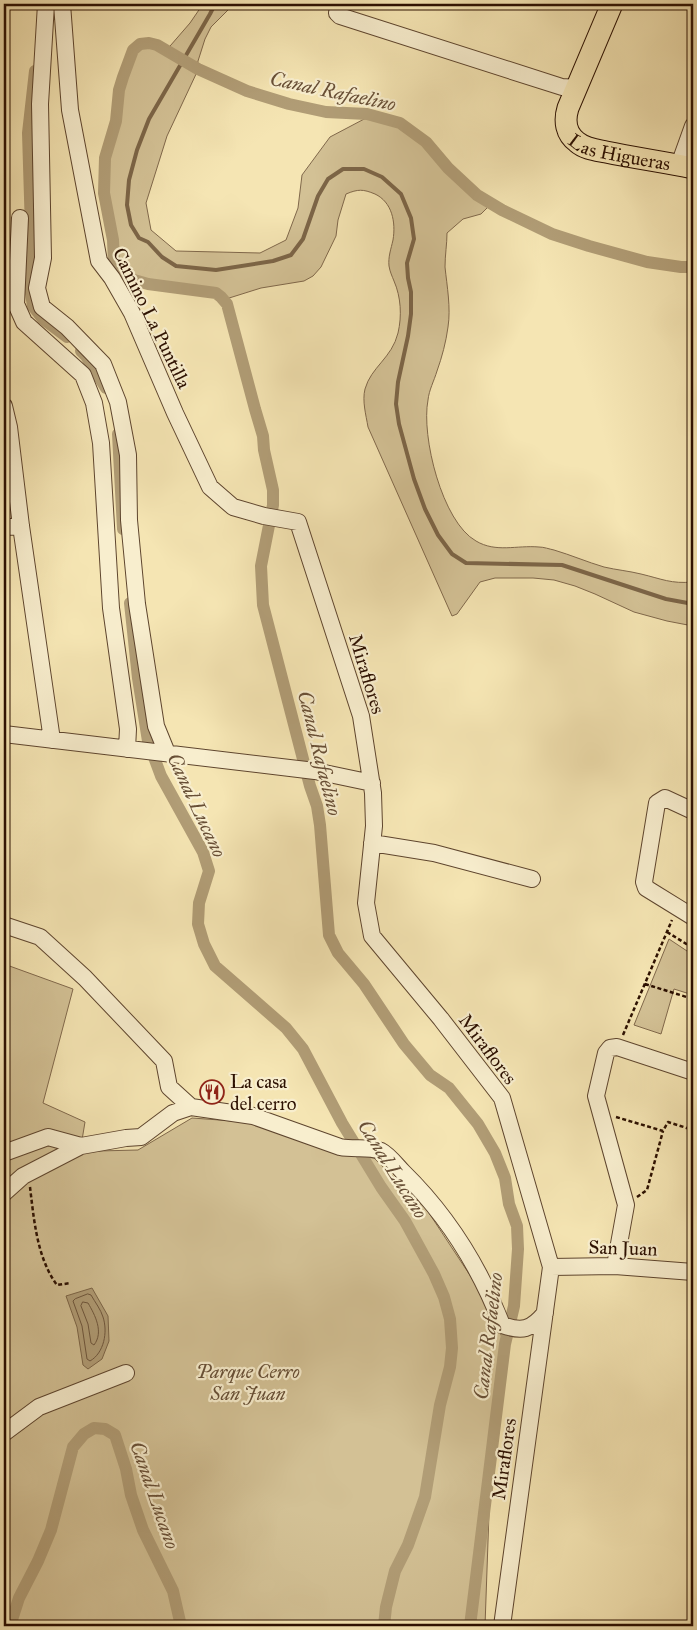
<svg xmlns="http://www.w3.org/2000/svg" width="697" height="1630" viewBox="0 0 697 1630" font-family="'IM FELL Great Primer',serif">
	<style>
		.green { fill: #d3c195; stroke: #80684b }
		.water { fill: #b19d76; stroke: #7c6547 }
		.lines { fill: none; stroke-linecap: round; stroke-linejoin: round }
		.shore { stroke: #6e563c; stroke-width: 1 }
		.stream { stroke: #7c6547; stroke-width: 4 }
		.canal { stroke: #b19d76; stroke-width: 12 }
		.minor-casing { stroke: #5e452e; stroke-width: 18 }
		.major-casing { stroke: #2c1001; stroke-width: 23 }
		.path { stroke: #2c1001; stroke-width: 2.5; stroke-dasharray: 4 2.5; stroke-linecap: butt }
		.minor { stroke: #f8eece; stroke-width: 16 }
		.major { stroke: #f5e5b3; stroke-width: 21 }
		.labels { text-anchor: middle; dominant-baseline: central; stroke-width: 4.5; stroke-linejoin: round; paint-order: stroke }
		.street-label { font-size: 19px; fill: #2c1001; stroke: #f8eece }
		.poi-label { font-size: 19px; fill: #2c1001; stroke: #f8eece; text-anchor: start }
		.park-label { font-size: 19px; font-style: italic; fill: #664e35; stroke: #f8eece }
		.water-label { font-size: 20px; font-style: italic; fill: #684f36; stroke: #f8eece }
	</style>
	<rect width="100%" height="100%" fill="#f5e5b3"/>
	<filter id="stains"><feTurbulence type="fractalNoise" baseFrequency=".004" numOctaves="4"/><feColorMatrix values="0 0 0 0 .2 0 0 0 0 .09 0 0 0 0 .02 0 0 0 .5 -.17"/></filter>
	<radialGradient id="worn" r=".72"><stop offset=".6" stop-color="#630" stop-opacity="0"/><stop offset="1" stop-color="#630" stop-opacity=".3"/></radialGradient>
	<path class="green" d="M203,4H234L211,27L205,39L198,61L197,72L167,136L146,203L151,230L176,251L260,253L286,240L298,208L302,175L330,137L368,117L401,127L424,143L447,170L473,196L490,205L481,214L463,219L447,233C447,244 445,255 445,267C447,286 451,308 448,327C446,342 442,357 437,371C434,381 429,390 428,400C421,436 442,522 476,541C496,553 517,545 539,547C544,547 549,549 554,550C571,555 587,562 604,567C617,570 629,571 641,574C662,579 671,584 693,582V626L667,621L634,612L595,594L575,586L554,580L533,578H495L480,582L457,614L452,616L368,427C366,415 362,401 365,389C371,367 392,358 398,333C402,316 401,297 394,281C392,276 390,272 389,266C388,257 391,249 393,240C396,222 392,202 375,194C363,189 358,189 346,194L338,220L336,236L321,267L313,276L304,281L261,288L226,299L220,292L148,282L122,271L115,260L114,226L107,197V158L118,122L122,91L135,52C148,45 151,47 164,53L190,23Z
		M669,939L693,955V995L674,989L661,1034L634,1025Z
		M4,964L73,989L43,1103L85,1122L81,1146L98,1151L138,1150L192,1118L247,1122L344,1155L374,1158L427,1210L485,1298L505,1344L491,1457L485,1626H4Z"/>
	<path class="water" d="M92,1288L108,1316L109,1341L102,1359L88,1369L83,1365L77,1327L66,1296Z"/>
	<g class="lines">
		<path class="shore" d="M88,1294L91,1295C95,1302 101,1310 103,1317C108,1332 104,1353 90,1361L87,1359L82,1326L73,1301L75,1299Z
			M83,1302L88,1303C95,1315 104,1332 94,1345L91,1343L88,1324L81,1306Z"/>
		<path class="stream" d="M215,4L210,14L149,119L137,150L129,180L127,205L131,225L139,238L148,242L162,257L176,266L216,270L273,261L291,255L303,239L318,196L328,179L343,169H364L382,177L401,194L411,218L414,239L407,263L408,278L411,292V314L408,336L398,382L396,404L399,424L414,479L425,509L438,535L452,554L466,563L562,565L666,599L693,604"/>
		<path class="canal" d="M35,71L28,133L32,262L30,287L33,306L43,319L67,337
			M81,351L86,356L106,388
			M118,434L123,529
			M130,603L138,678L148,741L161,776L203,852L209,871L199,903L198,924L204,944L215,966L286,1028L303,1049L342,1123L381,1187L405,1221L434,1274L444,1297L450,1319L452,1348L450,1367L440,1405L425,1497L408,1545L395,1571L386,1607L384,1626
			M10,1626L19,1598L38,1561L51,1530L73,1447L84,1434L94,1428L105,1429L115,1435L126,1469L131,1495L143,1530L173,1591L181,1626
			M470,1626L505,1344L514,1306L518,1249L517,1226L509,1204L505,1178L495,1153L478,1124L449,1088L430,1075L404,1044L364,984L338,953L329,935L320,825L317,806L310,786L263,605L261,566L273,505V490L264,450L263,436L255,409L227,304L221,297L216,293L148,284L134,280L120,271L114,264L113,240L104,193L105,158L116,121L119,90L123,77L133,50L140,44L149,43L157,45L198,69L247,91L289,104L326,112L367,114L400,123L426,142L448,168L477,195L502,210L552,234L589,246L647,262L681,267H693"/>
		<g class="minor-casing">
			<path id="minor" d="M46,4L40,104L43,258L37,288L42,307L67,327L103,364L118,402L128,455L129,520L137,604L156,726L167,753
				M62,4L70,110L99,261L112,278L132,313L175,413L210,487L233,507L264,516L298,522L361,716L373,793L374,826L366,903L372,936L441,1019L502,1098L551,1267L502,1626
				M339,4L337,13L340,16L562,87L577,88
				M679,165L693,126
				M20,218L16,304L24,322L83,375L94,403L101,443L111,608L128,729L127,749
				M4,406L9,427L21,526L52,740
				M4,527L21,526
				M4,734L315,771L372,783
				M693,811L665,798L657,803L644,882L646,888L693,917
				M372,843L434,853L532,879
				M4,925L40,937L85,978L164,1061L169,1087L191,1107
				M4,1153L48,1137L81,1146L126,1138L141,1137L173,1113L191,1107L253,1116L340,1147C354,1150 368,1146 381,1151C389,1155 397,1166 403,1172C447,1215 480,1268 502,1325C522,1332 531,1330 545,1313
				M4,1193L23,1176L81,1146
				M615,1266L626,1205L596,1096L606,1053L610,1048L617,1047L693,1072
				M551,1267L615,1266L693,1272
				M4,1433L39,1407L126,1373"/>
		</g>
		<g class="major-casing">
			<g id="major">
				<path id="s1" d="M612,4L568,108C564,121 566,134 577,142C585,149 596,150 606,152C635,158 664,162 693,168"/>
			</g>
		</g>
		<path class="path" d="M667,932L693,948
			M645,984L693,999
			M623,1035L672,920
			M616,1117L663,1131L668,1122L693,1130
			M30,1187C34,1220 37,1258 57,1285L71,1283
			M637,1197L647,1190L663,1131"/>
		<use href="#minor" class="minor"/>
		<use href="#major" class="major"/>
	</g>
	<defs>
		<g id="restaurant-ring" transform="scale(1.25)"><circle r="9.5" fill="#f8eece" stroke="#8f2418" stroke-width="1.5"/><path d="M-5-6h1v4h1v-4h1v4h1v-4h1v5L-1.5 .5V6h-2V.5L-5-1ZM5-6V6H3V1.5H1.5Q1.5-4 5-6Z" fill="#8f2418"/></g>
	</defs>
	<g fill-rule="evenodd">
		<use href="#restaurant-ring" x="212" y="1092"/>
	</g>
	<g class="labels">
		<g class="street-label">
			<text stroke="none"><textPath href="#s1" startOffset="195">Las Higueras</textPath></text>
			<text transform="translate(152 318) rotate(64)">Camino La Puntilla</text>
			<text transform="translate(367 674) rotate(73)">Miraflores</text>
			<text transform="translate(488 1049) rotate(53)">Miraflores</text>
			<text transform="translate(623 1248) rotate(2)">San Juan</text>
			<text transform="translate(504 1459) rotate(-82)">Miraflores</text>
		</g>
		<g class="poi-label">
			<text x="230" y="1081">La casa<tspan x="230" dy="22">del cerro</tspan></text>
		</g>
		<g class="park-label">
			<text x="248" y="1371">Parque Cerro<tspan x="248" dy="22">San Juan</tspan></text>
		</g>
		<g class="water-label">
			<text transform="translate(333 91) rotate(12)">Canal Rafaelino</text>
			<text transform="translate(320 753) rotate(76)">Canal Rafaelino</text>
			<text transform="translate(197 805) rotate(65)">Canal Lucano</text>
			<text transform="translate(393 1169) rotate(58)">Canal Lucano</text>
			<text transform="translate(488 1336) rotate(-83)">Canal Rafaelino</text>
			<text transform="translate(155 1495) rotate(71)">Canal Lucano</text>
		</g>
	</g>
	<rect width="697" height="1630" fill="none" stroke="#f5e5b3" stroke-width="20"/>
	<rect x="5" y="5" width="687" height="1620" fill="none" stroke="#2c1001" stroke-width="2.5"/>
	<rect x="10" y="10" width="677" height="1610" fill="none" stroke="#2c1001"/>
	<rect width="100%" height="100%" filter="url(#stains)"/>
	<rect width="100%" height="100%" fill="url(#worn)"/>
</svg>
